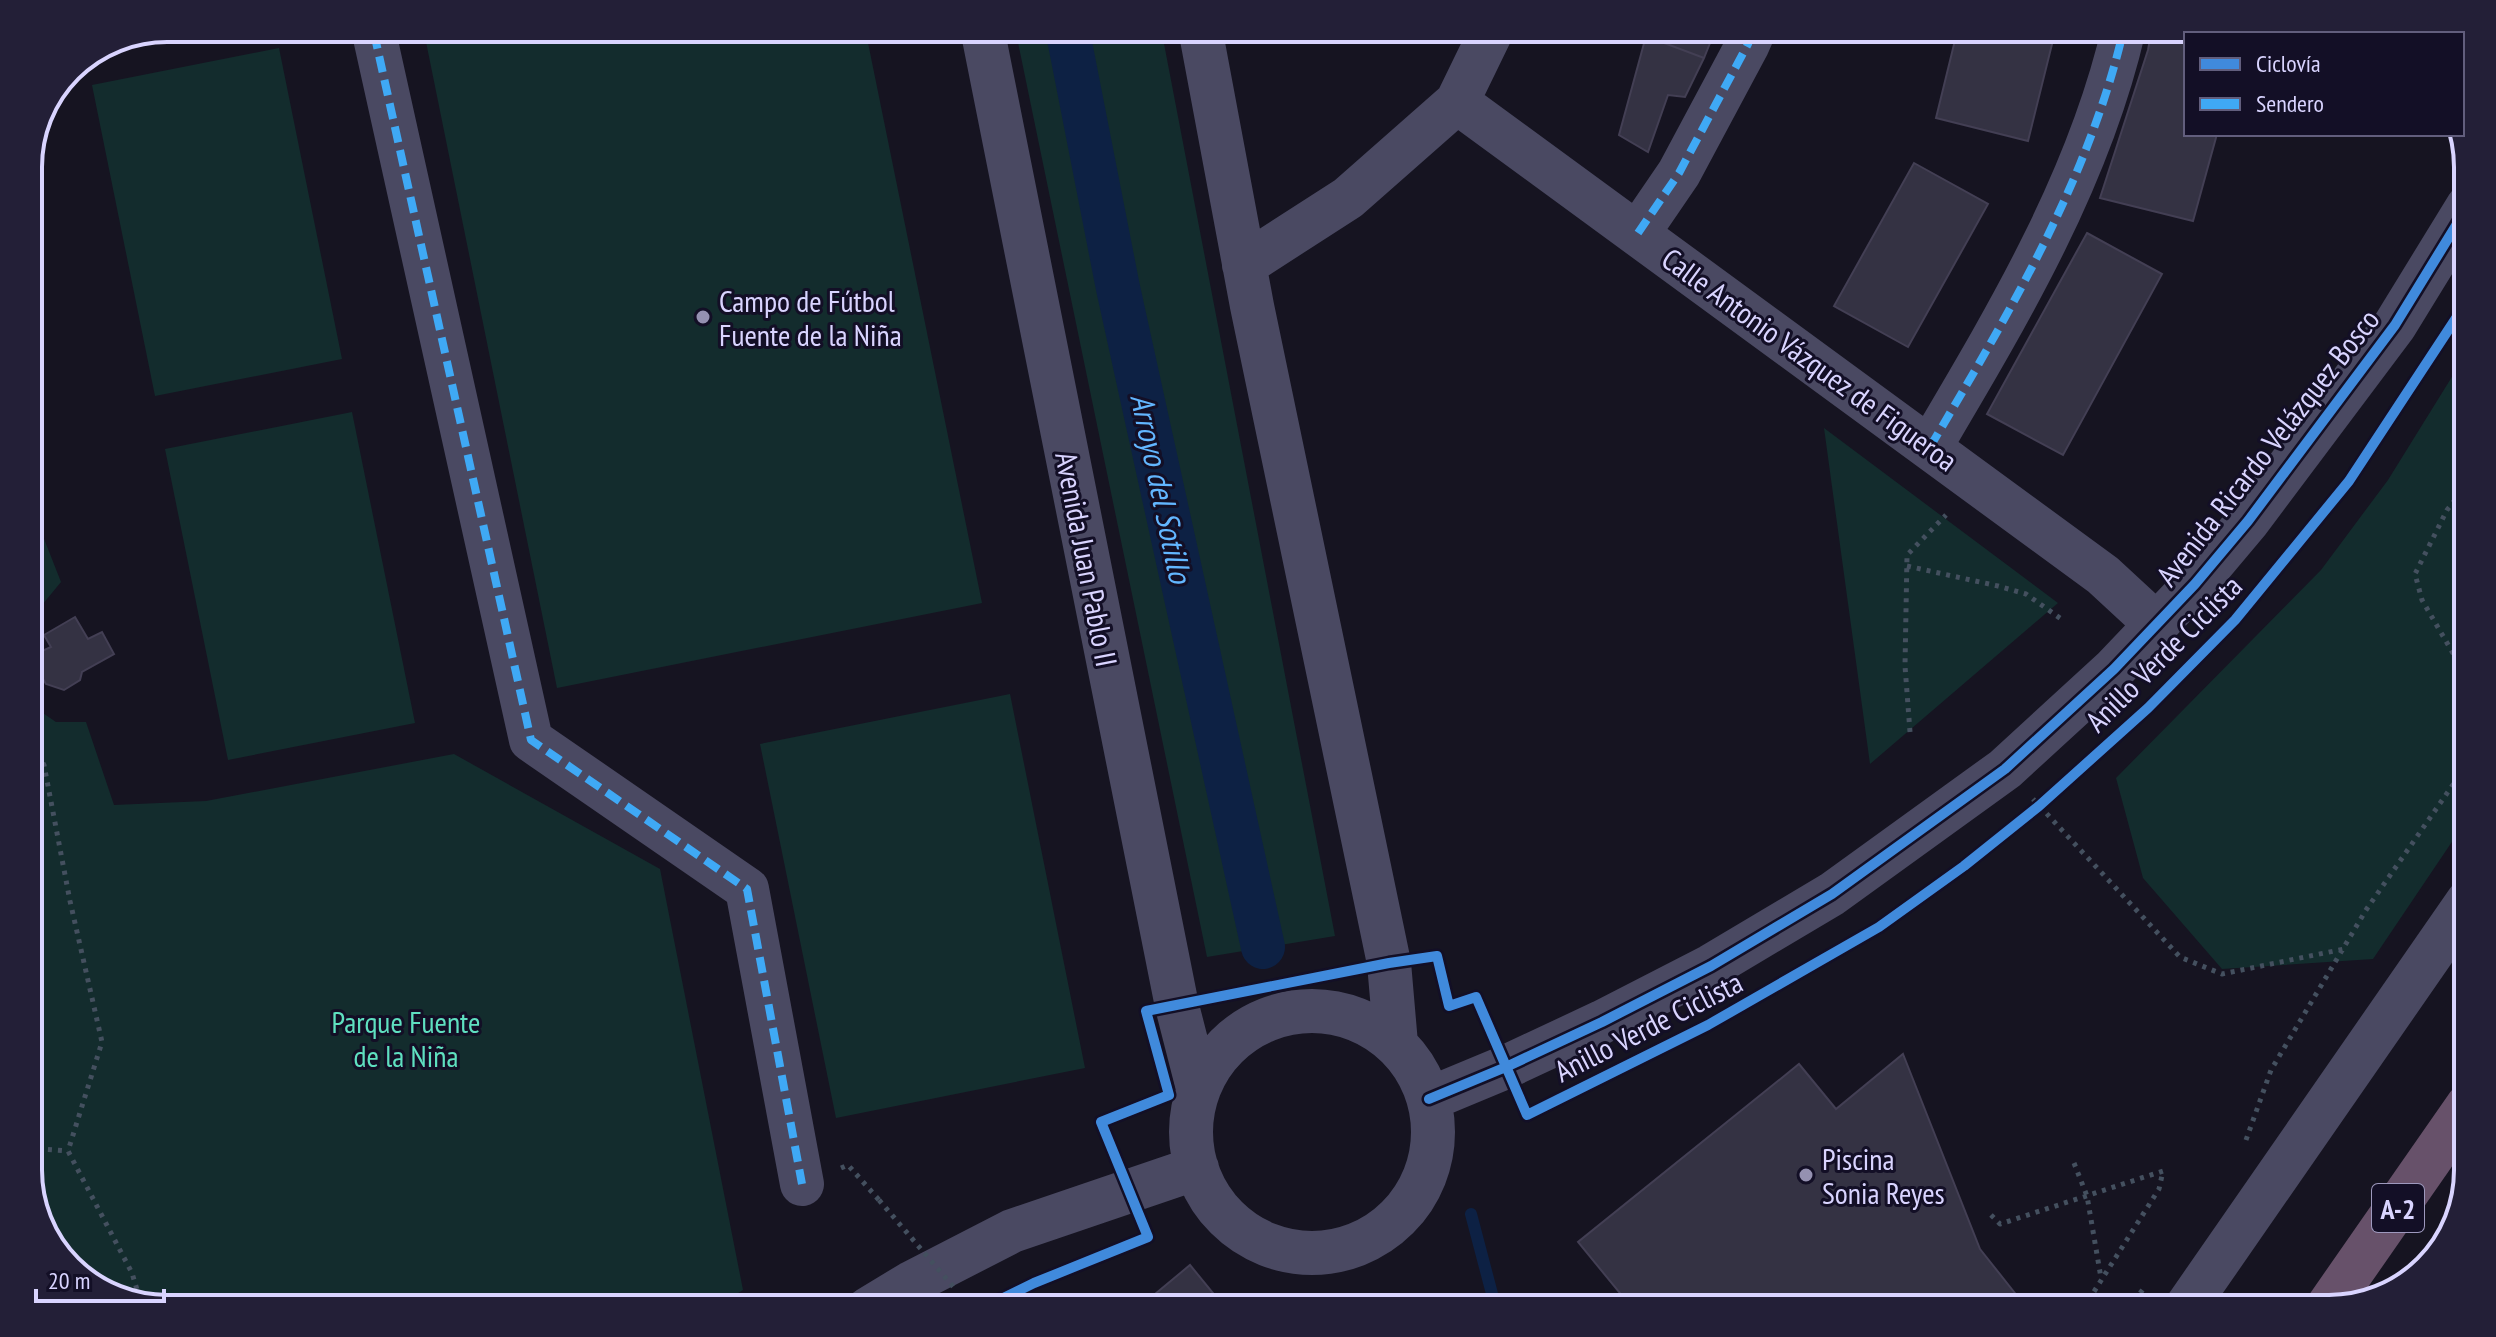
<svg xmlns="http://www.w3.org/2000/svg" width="2496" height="1337" viewBox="0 0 2496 1337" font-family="'PT Sans Narrow',sans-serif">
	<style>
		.green { fill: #132c2d }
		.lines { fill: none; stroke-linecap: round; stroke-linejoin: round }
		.stream { stroke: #0d2144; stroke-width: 12 }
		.canal { stroke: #0d2144; stroke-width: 44 }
		.building { fill: #343243; stroke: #433f54; stroke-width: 2 }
		.path { stroke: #44505f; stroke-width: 5; stroke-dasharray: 4 6; stroke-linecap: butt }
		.minor { stroke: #4a4962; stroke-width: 44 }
		.highway { stroke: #67516a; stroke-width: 44 }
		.path-bridge { stroke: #44505f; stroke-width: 5; stroke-dasharray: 4 6; stroke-linecap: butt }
		.quiet { stroke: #3fa9f5; stroke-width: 8; stroke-dasharray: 16 8; stroke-linecap: butt }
		.cycleway-casing { stroke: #130f26; stroke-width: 15 }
		.cycleway { stroke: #408adc; stroke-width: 10 }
		.poi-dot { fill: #9591b1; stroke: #130f26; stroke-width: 3 }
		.labels { text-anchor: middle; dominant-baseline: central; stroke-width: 6; stroke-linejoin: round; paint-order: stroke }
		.shield { fill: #130f26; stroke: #9e99be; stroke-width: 2 }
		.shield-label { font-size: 28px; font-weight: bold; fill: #d9d4ff }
		.poi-label { font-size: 30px; fill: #d9d4ff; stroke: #130f26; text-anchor: start }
		.street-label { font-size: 30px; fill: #d9d4ff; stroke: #130f26 }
		.park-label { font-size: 30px; fill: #5fe0c0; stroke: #130f26 }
		.water-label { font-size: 32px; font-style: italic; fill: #62b6ff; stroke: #130f26 }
		.rim { fill: none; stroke: #d9d4ff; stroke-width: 4 }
	</style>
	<rect width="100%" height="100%" fill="#161421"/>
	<path class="green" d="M441,28H865L982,603L557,688L424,32Z
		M1015,28H1161L1335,936L1207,957Z
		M279,48L342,359L155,396L92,85Z
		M2468,351V818L2373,959L2222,969L2143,878L2116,778L2321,570L2388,480Z
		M352,412L415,723L228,760L165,449Z
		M1824,428L2058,603L1870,764Z
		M28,498L61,582L28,622Z
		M1010,694L1085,1068L836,1118L760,744Z
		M28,703L56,722H86L114,805L206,801L454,754L660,869L743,1290L713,1309H167L105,1294L51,1247L28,1179Z"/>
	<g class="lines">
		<path class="stream" d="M1471,1214L1496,1309"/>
		<path class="canal" d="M1067,28L1118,288L1263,947"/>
	</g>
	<path class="building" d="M1624,28H1716L1704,58Z
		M1958,28H2056L2028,141L1936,118Z
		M2152,28H2243L2242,34H2186V134H2217L2193,221L2100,198L2148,50Z
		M1646,36L1704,58L1685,97L1668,95L1648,152L1619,135Z
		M1914,163L1988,204L1908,347L1834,306Z
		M2087,233L2162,274L2063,455L1987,414Z
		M75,617L88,639L102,632L114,654L82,672L80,680L64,690L46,684L37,669L42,651L51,647L44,635Z
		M1903,1054L1980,1249L2018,1297L2002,1309H1633L1578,1242L1799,1064L1836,1109Z
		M1190,1265L1226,1309H1137Z"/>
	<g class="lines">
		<path class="path" d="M2468,484L2447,510L2415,574L2422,600L2468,679
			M1907,566L1998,586L2026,594L2064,621
			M1910,732L1905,666L1907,555L1946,515
			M28,737L44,765L70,901L102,1042L68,1151L132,1273L141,1303
			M2033,799L2180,957L2222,974L2344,949
			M2246,1140L2271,1070L2366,910L2468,763
			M28,1148L68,1151
			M2074,1163L2087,1196L2101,1278
			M841,1168L848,1165L879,1200
			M1991,1215L2000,1224L2163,1171L2159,1189L2083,1309
			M2128,1309L2144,1288"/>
		<path class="minor" d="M982,28L1177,1006L1198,1088
			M1200,28L1252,306L1389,963L1396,1044
			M374,33L531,740L747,889L802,1184
			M1457,102L2103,575L2156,624
			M1638,233L1679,173L1748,44L1755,28
			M1244,265L1348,198L1457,102L1493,28
			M1930,447C2008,315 2089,180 2124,28
			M1191 1132a121 121 0 1 1 242 0a121 121 0 1 1-242 0Z
			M1429,1099L1506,1067L1602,1022L1711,966L1832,894L2005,769L2114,669L2195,584L2248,521L2395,325L2468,206
			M868,1309L911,1283L1012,1231L1197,1168
			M2185,1309L2468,901"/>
		<path class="highway" d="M2326,1309L2468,1105"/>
		<path class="path-bridge" d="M879,1200L956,1290"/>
		<path class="quiet" d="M374,33L531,740L747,889L802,1184
			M1638,233L1679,173L1748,44L1755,28
			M1930,447C2008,315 2089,180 2124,28"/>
		<g class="cycleway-casing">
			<path id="cycleway" d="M1429,1099L1506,1067L1602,1022L1711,966L1832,894L2005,769L2114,669L2195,584L2248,521L2395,325L2468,206
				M981,1309L1034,1283L1148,1237L1101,1122L1169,1095L1146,1011L1389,963L1437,956L1449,1006L1476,997L1527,1115L1708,1025L1879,927L1964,866L2039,806L2148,708L2235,620L2349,481L2468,300"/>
		</g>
		<use href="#cycleway" class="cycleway"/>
	</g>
	<g class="poi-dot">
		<circle cx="703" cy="317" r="8"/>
		<circle cx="1806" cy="1175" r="8"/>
	</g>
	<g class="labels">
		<rect class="shield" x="2372" y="1184" width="52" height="48" rx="6"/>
		<g class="shield-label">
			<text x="2398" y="1208">A-2</text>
		</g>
		<g class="poi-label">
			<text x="719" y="300">Campo de Fútbol<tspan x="719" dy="34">Fuente de la Niña</tspan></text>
			<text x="1822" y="1158">Piscina<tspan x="1822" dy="34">Sonia Reyes</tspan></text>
		</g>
		<g class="street-label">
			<text transform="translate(1810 359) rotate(36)">Calle Antonio Vázquez de Figueroa</text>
			<text transform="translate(2267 447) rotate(-52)">Avenida Ricardo Velázquez Bosco</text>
			<text transform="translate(1087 559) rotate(79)">Avenida Juan Pablo II</text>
			<text transform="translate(2163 653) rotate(-45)">Anillo Verde Ciclista</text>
			<text transform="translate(1648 1026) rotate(-27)">Anillo Verde Ciclista</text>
		</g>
		<g class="park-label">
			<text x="406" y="1021">Parque Fuente<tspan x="406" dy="34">de la Niña</tspan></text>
		</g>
		<g class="water-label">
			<text transform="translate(1162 488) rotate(78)">Arroyo del Sotillo</text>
		</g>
	</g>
	<path d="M0 0H2496V1337H0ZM167 42H2329A125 125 0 0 1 2454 167V1170A125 125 0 0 1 2329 1295H167A125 125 0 0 1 42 1170V167A125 125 0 0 1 167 42Z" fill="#231f37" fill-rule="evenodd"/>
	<path class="rim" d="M167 42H2329A125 125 0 0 1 2454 167V1170A125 125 0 0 1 2329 1295H167A125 125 0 0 1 42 1170V167A125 125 0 0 1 167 42Z"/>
	<rect x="2184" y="32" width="280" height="104" fill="#130f26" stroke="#625e7d" stroke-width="2"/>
	<rect x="2200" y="58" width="40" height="12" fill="#408adc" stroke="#625e7d" stroke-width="2"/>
	<text x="2256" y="72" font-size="24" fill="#d9d4ff">Ciclovía</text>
	<rect x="2200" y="98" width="40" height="12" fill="#3fa9f5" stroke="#625e7d" stroke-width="2"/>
	<text x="2256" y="112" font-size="24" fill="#d9d4ff">Sendero</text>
	<path d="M36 1289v12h128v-12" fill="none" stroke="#d9d4ff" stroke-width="4"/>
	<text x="48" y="1289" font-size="24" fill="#d9d4ff" stroke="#130f26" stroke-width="6" paint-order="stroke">20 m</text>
</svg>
